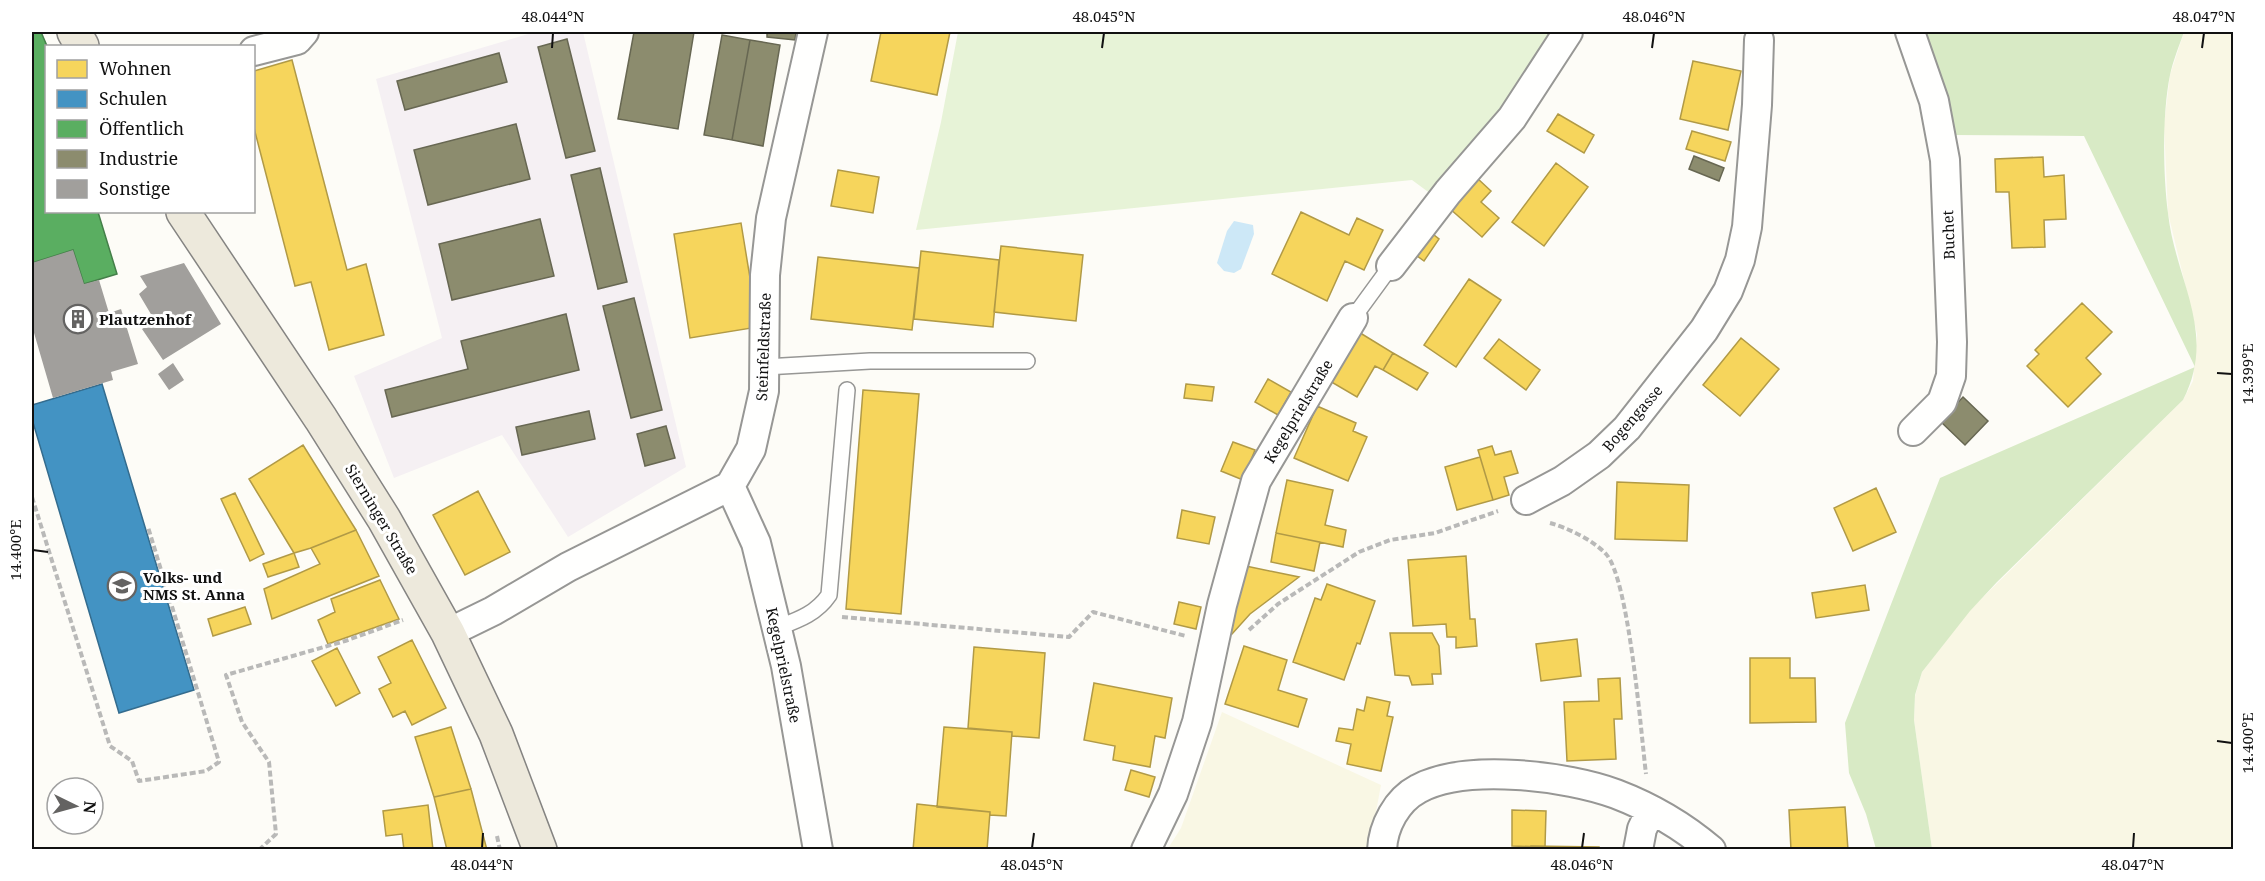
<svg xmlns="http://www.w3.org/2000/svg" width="2265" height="881" viewBox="0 0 2265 881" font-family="'Noto Serif',serif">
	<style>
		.industrial { fill: #f5f0f3 }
		.farmland { fill: #f9f7e4 }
		.green { fill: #e7f3d7 }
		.forest { fill: #d8eac5 }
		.water { fill: #cde8f7 }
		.homes { fill: #f6d55c; stroke: #b19a46; stroke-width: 1.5 }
		.schools { fill: #4393c3; stroke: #346c8e; stroke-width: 1.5 }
		.public { fill: #5aae61; stroke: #447f49; stroke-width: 1.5 }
		.industry { fill: #8c8c6e; stroke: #676752; stroke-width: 1.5 }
		.building { fill: #a19f9c }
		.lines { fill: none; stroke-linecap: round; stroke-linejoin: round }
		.service-casing { stroke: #979795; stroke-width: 18 }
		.minor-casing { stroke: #979795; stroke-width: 32 }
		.primary-casing { stroke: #858482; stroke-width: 36 }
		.path { stroke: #b9b9b8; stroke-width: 4; stroke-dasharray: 6 3; stroke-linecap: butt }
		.service { stroke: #fffffe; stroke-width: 15 }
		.minor { stroke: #fffffe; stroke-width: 28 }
		.primary { stroke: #ede9dc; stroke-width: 33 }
		.ticks { fill: none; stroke: #111; stroke-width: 2 }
		.labels { text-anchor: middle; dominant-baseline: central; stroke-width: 6; stroke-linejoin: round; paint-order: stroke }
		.street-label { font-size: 15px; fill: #111; stroke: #fff }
		.poi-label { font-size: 15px; font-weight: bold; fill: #111; stroke: #fff; text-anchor: start }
		.neatline { fill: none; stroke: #111; stroke-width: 2 }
		.ticks-label { font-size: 15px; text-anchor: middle; fill: #111 }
	</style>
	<rect width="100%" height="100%" fill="#fdfcf7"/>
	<path class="industrial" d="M535,32H583L686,467L568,537L502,435L394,478L354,376L442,338L376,79Z"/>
	<path class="farmland" d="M2184,32H2233V849H1932L1914,720L1915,696L1922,672L1969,611L2183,400L2193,381L2197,334L2168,213L2164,125L2170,75Z
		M1222,712L1381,785L1369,849L1167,850L1181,828Z"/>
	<path class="green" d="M958,32H1558L1496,119L1431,194L1412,180L916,230L941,122Z"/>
	<path class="forest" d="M1921,32H2184C2179,46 2173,61 2170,75C2162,114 2163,174 2168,213C2175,280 2218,332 2183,400L1997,582L1970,611L1922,672L1915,695L1914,720L1932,849H1876L1866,814L1849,773L1845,723L1940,478L2195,367L2084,136L1952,135Z"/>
	<path class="water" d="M1234,221L1253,225L1254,234L1241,269L1234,273L1224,271L1217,263L1227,231Z"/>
	<path class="homes" d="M881,32H950L937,95L871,81Z
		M292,60L347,270L366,264L384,335L329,350L311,282L295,286L254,128V71Z
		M1693,61L1741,71L1728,130L1680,119Z
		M1558,114L1594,135L1584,153L1547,131Z
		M1692,131L1731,142L1725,161L1686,149Z
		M2043,157L2044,177L2064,175L2066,219L2044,220L2045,247L2012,248L2009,192H1996L1995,159Z
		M1556,163L1588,187L1544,246L1512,222Z
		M838,170L879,177L873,213L831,206Z
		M1477,178L1491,191L1481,202L1499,218L1482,237L1449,208Z
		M1301,212L1349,235L1357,218L1383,230L1364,270L1345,261L1327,301L1272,274Z
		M741,223L758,327L690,338L674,234Z
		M1429,231L1439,239L1424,261L1413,253Z
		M1001,246L1083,255L1076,321L994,312Z
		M921,251L999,260L993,327L914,319Z
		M818,257L919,268L912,330L811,319Z
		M1469,279L1501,300L1456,367L1424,345Z
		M2082,303L2112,332L2086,358L2101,374L2068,407L2027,366L2039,354L2035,350Z
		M1357,331L1393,353L1383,370L1375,366L1357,397L1328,380Z
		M1741,338L1779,369L1740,416L1703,385Z
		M1499,339L1540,370L1526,390L1484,358Z
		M1393,353L1428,373L1417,390L1383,370Z
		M1268,379L1291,392L1278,415L1255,402Z
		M1186,384L1214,387L1212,401L1184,398Z
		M863,390L919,394L901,614L846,609Z
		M1317,406L1356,423L1353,431L1367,437L1348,481L1294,458Z
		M1233,442L1255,450L1243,480L1221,471Z
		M303,445L356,530L311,548L294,553L249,479Z
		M1492,446L1495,455L1511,451L1518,473L1504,477L1509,495L1493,500L1478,450Z
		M1480,457L1493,500L1457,510L1445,467Z
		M1287,480L1333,490L1325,525L1346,530L1343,547L1276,533Z
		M1617,482L1689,485L1687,541L1615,539Z
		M1876,488L1896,532L1853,551L1834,508Z
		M478,491L510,552L465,575L433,515Z
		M235,493L264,554L250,561L221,499Z
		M1182,510L1215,517L1209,544L1177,538Z
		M356,530L379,576L272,619L264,589L320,564L311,548Z
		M1276,533L1320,542L1314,571L1271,562Z
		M294,553L299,567L268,577L263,564Z
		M1466,556L1470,619H1475L1477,646L1456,648V637H1447L1446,624L1413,626L1408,560Z
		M1241,565L1299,577L1250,614L1232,634L1222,633Z
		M380,580L399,619L328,644L318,620L335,612L331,599Z
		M1327,584L1375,601L1360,644L1357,643L1344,680L1293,662L1315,598L1321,600Z
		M1865,585L1869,610L1816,618L1812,593Z
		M1179,602L1201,607L1196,629L1174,624Z
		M245,607L251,624L213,636L208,619Z
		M1390,633H1432L1439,646L1441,674H1432L1433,684L1412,685L1409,676L1395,675Z
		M1577,639L1581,676L1541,681L1536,644Z
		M412,640L446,708L412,725L405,711L393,717L379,689L391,683L378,657Z
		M1244,646L1287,660L1278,690L1307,699L1298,727L1225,704Z
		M974,647L1045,653L1039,738L1012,736V732L968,728Z
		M337,648L360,693L336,706L312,661Z
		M1750,658H1790V678H1815L1816,722L1750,723Z
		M1620,678L1622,719H1614L1616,759L1567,761L1564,702L1599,701L1598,679Z
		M1094,683L1172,698L1165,738L1155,736L1150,767L1113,760L1115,746L1084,740Z
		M1367,697L1390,702L1387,716L1393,717L1381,771L1347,764L1351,744L1336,741L1339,728L1353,730L1357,709L1364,711Z
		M451,727L471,789L434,797L415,737Z
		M944,727L1012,732L1006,816L990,815V812L937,807Z
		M1131,770L1155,777L1149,797L1125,790Z
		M471,789L487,850H447L434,797Z
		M917,804L990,812L987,850H913Z
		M428,805L433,850H404L402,834L386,836L383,811Z
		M1845,807L1848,850H1791L1789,810Z
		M1512,810L1546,811L1545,847L1512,846Z
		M1531,846L1599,847V850H1531Z"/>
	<path class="schools" d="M102,384L194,690L119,713L32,419V405Z"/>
	<path class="public" d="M32,32H41L47,46L46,212H98L117,274L84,284L73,250L32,263Z"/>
	<path class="industry" d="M634,32H694L678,129L618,119Z
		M767,32H796L795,40L767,37Z
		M722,35L750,40L732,140L704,135Z
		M567,39L595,151L566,158L538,47Z
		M750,40L780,45L763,146L732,140Z
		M499,53L507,82L405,110L397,81Z
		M516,124L530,179L428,205L414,150Z
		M1694,156L1724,168L1719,181L1689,169Z
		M600,168L627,282L598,289L571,175Z
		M540,219L554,276L452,300L439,244Z
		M634,298L662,410L631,418L603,306Z
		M566,314L579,370L392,417L385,390L468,369L461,341Z
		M1963,397L1988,421L1965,445L1940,421Z
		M589,411L595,439L522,455L516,427Z
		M666,426L675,458L645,466L637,434Z"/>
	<path class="building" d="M73,250L84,284L99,280L109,313L121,309L138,364L111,372L113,380L53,398L32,326V263Z
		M184,263L221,324L163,360L142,329L155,321L139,294L147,287L140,276Z
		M173,363L184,380L169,390L158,374Z"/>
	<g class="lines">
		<g class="service-casing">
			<path id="service" d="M1353,318L1391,266
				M765,367L870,361H1027
				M777,628C798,620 816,614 829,595L847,390"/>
		</g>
		<g class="minor-casing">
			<path id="minor" d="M1910,32L1934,101L1945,160L1952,342L1951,376L1942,402L1913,431
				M254,51L297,40L304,32
				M1391,266L1448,192L1512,118L1568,32
				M730,486L756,543L786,666L818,850
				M1526,500L1562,481L1599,455L1627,428L1704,330L1728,291L1740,260L1747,227L1757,105L1759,40
				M448,633L493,611L568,567L730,486L751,449L764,391L765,275L771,218L813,32
				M1146,850L1173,794L1197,722L1222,605L1256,481L1353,318
				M1382,850C1383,826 1397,800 1418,789C1465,763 1568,776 1616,794C1650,807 1683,826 1711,850
				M1638,850L1642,829L1651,810"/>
		</g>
		<g class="primary-casing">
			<path id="primary" d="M74,32L82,46
				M183,212L321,419L384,519L448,633L496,734L540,850"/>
		</g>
		<path class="path" d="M32,497L110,746L132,761L139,781L206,771L219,762L148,527
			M1550,523C1568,528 1593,540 1606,554C1629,579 1641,733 1646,774
			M842,617L1069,637L1093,612L1186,636
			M1249,630L1278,604L1359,552L1390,540L1435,533L1498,511
			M497,836L500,850
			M259,850L276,834L269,762L242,722L226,675L345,641L403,620"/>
		<use href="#service" class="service"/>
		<use href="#minor" class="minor"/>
		<use href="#primary" class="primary"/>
	</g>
	<path class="ticks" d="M552,48L553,33M1102,48L1104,33M1652,48L1654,33M2202,48L2204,33M2217,373L2232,374M33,550L48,552M2217,741L2232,743M482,848L483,833M1032,848L1034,833M1582,848L1584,833M2133,848L2134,833"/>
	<defs>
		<g id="building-ring" transform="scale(1.5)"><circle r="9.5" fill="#fff" stroke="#646362" stroke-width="1.5"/><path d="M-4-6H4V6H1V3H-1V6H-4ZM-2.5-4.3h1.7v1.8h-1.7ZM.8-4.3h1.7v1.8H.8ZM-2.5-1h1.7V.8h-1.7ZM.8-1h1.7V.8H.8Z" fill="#646362"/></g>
		<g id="school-ring" transform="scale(1.5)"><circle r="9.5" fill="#fff" stroke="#646362" stroke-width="1.5"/><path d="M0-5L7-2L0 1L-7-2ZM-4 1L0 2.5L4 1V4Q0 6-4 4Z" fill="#646362"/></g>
	</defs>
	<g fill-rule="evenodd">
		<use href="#building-ring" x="78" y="319"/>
		<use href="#school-ring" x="122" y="586"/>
	</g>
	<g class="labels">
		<g class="street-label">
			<text transform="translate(1948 235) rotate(-92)">Buchet</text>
			<text transform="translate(763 347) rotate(-88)">Steinfeldstraße</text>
			<text transform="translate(1298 411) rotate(-59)">Kegelprielstraße</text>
			<text transform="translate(1632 418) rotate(-49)">Bogengasse</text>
			<text transform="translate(382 519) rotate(59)">Sierninger Straße</text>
			<text transform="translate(784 665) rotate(78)">Kegelprielstraße</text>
		</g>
		<g class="poi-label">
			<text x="99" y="319">Plautzenhof</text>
			<text x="143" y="577">Volks- und<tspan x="143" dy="17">NMS St. Anna</tspan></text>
		</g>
	</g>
	<rect width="2265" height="881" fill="none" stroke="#ffffff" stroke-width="66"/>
	<rect x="45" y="45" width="210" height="168" fill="#ffffff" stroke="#a0a0a0" stroke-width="1.5"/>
	<rect x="57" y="60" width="30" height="18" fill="#f6d55c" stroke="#a0a0a0" stroke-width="1.5"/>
	<text x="99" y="75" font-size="18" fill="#111111">Wohnen</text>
	<rect x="57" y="90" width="30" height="18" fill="#4393c3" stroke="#a0a0a0" stroke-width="1.5"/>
	<text x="99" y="105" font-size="18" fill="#111111">Schulen</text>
	<rect x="57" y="120" width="30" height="18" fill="#5aae61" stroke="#a0a0a0" stroke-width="1.5"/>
	<text x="99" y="135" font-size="18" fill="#111111">Öffentlich</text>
	<rect x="57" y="150" width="30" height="18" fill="#8c8c6e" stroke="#a0a0a0" stroke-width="1.5"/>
	<text x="99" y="165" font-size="18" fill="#111111">Industrie</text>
	<rect x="57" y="180" width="30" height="18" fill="#a19f9c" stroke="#a0a0a0" stroke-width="1.5"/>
	<text x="99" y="195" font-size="18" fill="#111111">Sonstige</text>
	<g transform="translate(75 806) rotate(95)"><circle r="28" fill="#ffffff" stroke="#a0a0a0" stroke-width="1.5"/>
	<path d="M0-4.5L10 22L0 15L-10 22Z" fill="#646362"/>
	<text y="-9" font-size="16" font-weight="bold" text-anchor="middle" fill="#111111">N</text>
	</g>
	<rect x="33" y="33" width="2199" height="815" class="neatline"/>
	<g class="ticks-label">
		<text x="553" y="22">48.044°N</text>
		<text x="1104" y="22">48.045°N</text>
		<text x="1654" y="22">48.046°N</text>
		<text x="2204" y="22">48.047°N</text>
		<text transform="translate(2248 374) rotate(-90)" y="5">14.399°E</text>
		<text transform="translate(16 550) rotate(-90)" y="5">14.400°E</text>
		<text transform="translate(2248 743) rotate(-90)" y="5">14.400°E</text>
		<text x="482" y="870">48.044°N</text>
		<text x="1032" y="870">48.045°N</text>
		<text x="1582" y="870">48.046°N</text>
		<text x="2133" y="870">48.047°N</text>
	</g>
</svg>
